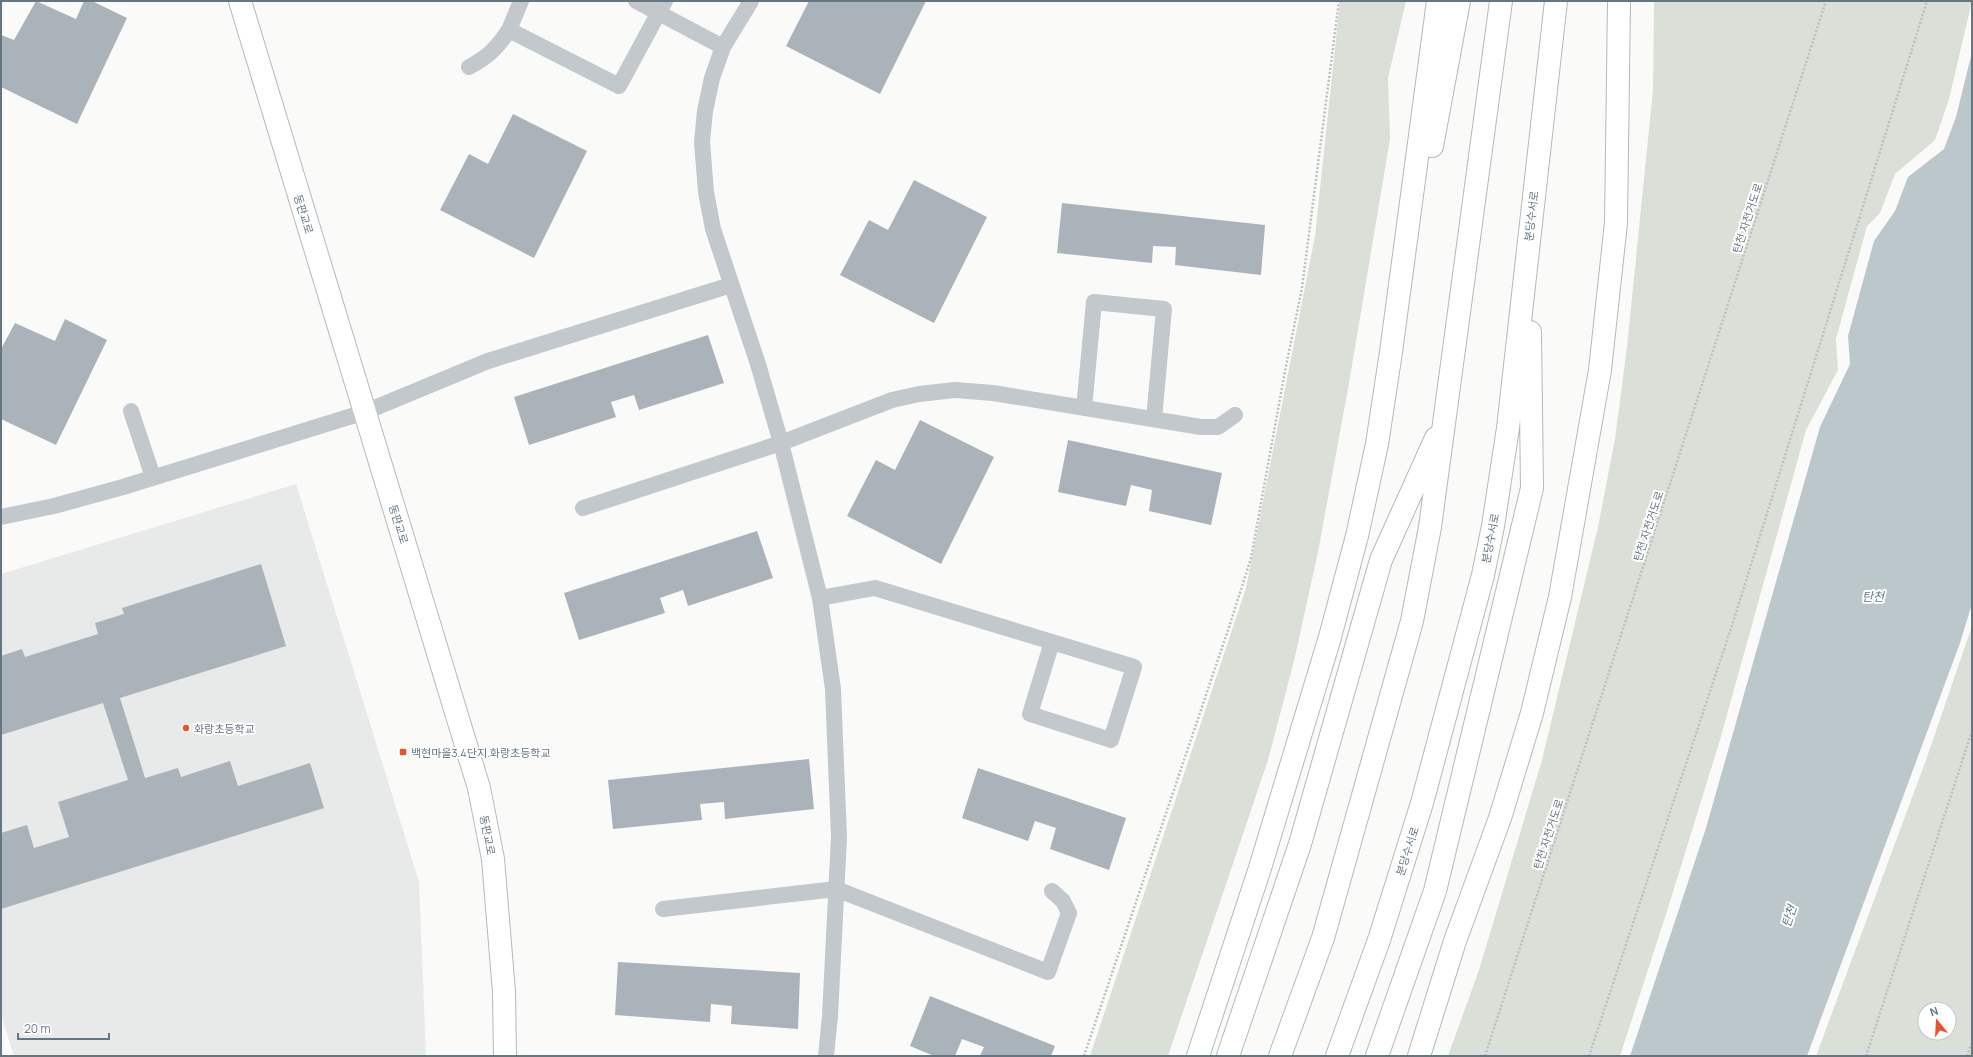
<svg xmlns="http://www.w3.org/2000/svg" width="1973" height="1057" viewBox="0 0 1973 1057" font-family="Manrope,'Noto Sans KR',sans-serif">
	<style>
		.built { fill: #e8e9e9 }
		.green { fill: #dadfd7; fill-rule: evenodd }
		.water { fill: #bbc7cb }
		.building { fill: #aab3b9 }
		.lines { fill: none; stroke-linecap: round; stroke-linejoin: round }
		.secondary-casing { stroke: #b3babf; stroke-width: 24 }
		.highway-casing { stroke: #b4b9bd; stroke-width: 24 }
		.path { stroke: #bbbfc2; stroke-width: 2.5; stroke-dasharray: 2 2; stroke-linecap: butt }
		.lane { stroke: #c3c8cc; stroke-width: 16 }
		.secondary { stroke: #fff; stroke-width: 22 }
		.highway { stroke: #fff; stroke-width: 22 }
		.poi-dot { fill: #e4572e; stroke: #fff; stroke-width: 1.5 }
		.labels { text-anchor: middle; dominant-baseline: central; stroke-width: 4; stroke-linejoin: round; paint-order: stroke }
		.street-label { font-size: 11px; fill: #657683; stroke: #fff }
		.poi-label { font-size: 11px; fill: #657683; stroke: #fff; text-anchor: start }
		.water-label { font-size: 12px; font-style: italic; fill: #60757c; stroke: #fff }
	</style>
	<rect width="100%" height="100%" fill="#fafaf8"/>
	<path class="built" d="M296,484L419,882L426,1056H14L1,1015V574Z"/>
	<path class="green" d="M1340,1H1406L1388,78L1390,139L1349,383L1318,552L1294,661L1268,760L1168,1056H1090L1246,588L1315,236Z
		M1654,1H1972L1949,99L1935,140L1895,174L1880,213L1867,226L1836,339L1838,370L1806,430L1720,740L1668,908L1620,1056H1448L1479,970L1542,760L1598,527L1615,439L1627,347L1653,90Z
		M1972,626V1056H1816L1926,760ZM1925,1009H1949V1033H1925Z"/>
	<path class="water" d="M1972,52V604L1960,643L1807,1056H1630L1706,828L1820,427L1850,364L1848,336L1874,241L1895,211L1908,177L1944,149L1956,117Z"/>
	<path class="building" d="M36,1L76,19L84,1H92L127,18L77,124L1,87V35L14,40Z
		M809,1H926L880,94L786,46Z
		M513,114L587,151L534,258L440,210L469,154L488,164Z
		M914,180L987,217L934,323L840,275L869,220L888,230Z
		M1062,203L1265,225L1261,275L1175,265L1176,247L1153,246L1152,263L1057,253Z
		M65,319L107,340L56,445L1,419V349L15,323L55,341Z
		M708,335L724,383L639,410L634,395L611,402L616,417L529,445L514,397Z
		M920,420L994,457L941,564L847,516L876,460L895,470Z
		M1068,440L1222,473L1211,525L1149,511L1152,490L1131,485L1126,506L1058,492Z
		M757,531L773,578L688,606L683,590L660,598L665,613L579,640L564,593Z
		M261,564L286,646L120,698L145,778L178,768L181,777L230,761L238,786L310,763L324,808L1,909V833L27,825L34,848L69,837L58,802L128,780L103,703L1,735V656L22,649L25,657L98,634L95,623L124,614L122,608Z
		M809,759L814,809L725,819L724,802L700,804L702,820L613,829L608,780Z
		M978,768L1126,818L1109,870L1050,849L1056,828L1035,821L1028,841L962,818Z
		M618,962L800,973L798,1029L731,1024L732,1006L711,1004L710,1022L615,1015Z
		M930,996L1055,1046L1051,1056H980L984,1047L962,1039L955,1056H934L910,1046Z"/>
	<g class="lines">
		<g class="secondary-casing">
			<path id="secondary" d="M240,1L479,788L493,859L504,992L505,1056"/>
		</g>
		<g class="highway-casing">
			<path id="highway" d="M1432,146L1459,1
				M1198,1056L1260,868L1330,637L1357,536L1377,444L1391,352L1438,1
				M1228,1056L1300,844L1381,560L1436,438
				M1280,1056L1323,938L1412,621L1430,527L1501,1
				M1337,1056L1379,940L1422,803L1483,575L1493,526L1508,428L1556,1
				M1377,1056L1435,891L1532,488L1530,332
				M1419,1056L1455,941L1500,818L1532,713L1560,597L1600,370L1616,223L1619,1"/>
		</g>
		<path class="path" d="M1084,1056L1231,621L1251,558L1285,371L1302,288L1339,1
			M1485,1056L1826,1
			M1589,1056L1735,616L1927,1
			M1866,1056L1972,731
			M1967,1056L1972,1042"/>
		<path class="lane" d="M521,1L509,30L619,86L665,1
			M636,1L723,47
			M751,1L723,47L712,78L705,111L702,142L706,192L713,229L758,364L781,443L820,598L833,689L839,837L830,1016L826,1056
			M469,67C488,57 497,48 509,30
			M1084,408L1094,302L1164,309L1154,419
			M131,411L153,477
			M583,508L781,443L892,400L919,394L955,390L993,393L1201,427H1218L1235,415
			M1,517L54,506L123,487L365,412L488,361L731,285
			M820,598L875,588L1134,667L1111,740L1030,714L1052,642
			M663,909L836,889L1048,972L1069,913L1063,901L1052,891"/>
		<use href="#secondary" class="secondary"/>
		<use href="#highway" class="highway"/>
	</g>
	<g class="poi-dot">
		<circle cx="186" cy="728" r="4"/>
		<rect x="399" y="748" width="8" height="8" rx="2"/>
	</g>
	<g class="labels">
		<g class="street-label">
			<text transform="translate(304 214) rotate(73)">동판교로</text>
			<text transform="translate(1531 216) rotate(-83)">분당수서로</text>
			<text transform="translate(1747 218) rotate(-72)">탄천 자전거도로</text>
			<text transform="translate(399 524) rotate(73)">동판교로</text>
			<text transform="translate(1648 526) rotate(-72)">탄천 자전거도로</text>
			<text transform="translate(1490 538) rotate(-79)">분당수서로</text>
			<text transform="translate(1548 834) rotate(-72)">탄천 자전거도로</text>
			<text transform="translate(488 835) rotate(79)">동판교로</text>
			<text transform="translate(1407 851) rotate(-72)">분당수서로</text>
		</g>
		<g class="poi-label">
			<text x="194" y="728">화랑초등학교</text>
			<text x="411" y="752">백현마을3.4단지.화랑초등학교</text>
		</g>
		<g class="water-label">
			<text x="1873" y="596">탄천</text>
			<text transform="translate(1789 916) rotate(-72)">탄천</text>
		</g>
	</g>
	<rect width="1973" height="1057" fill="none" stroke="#657683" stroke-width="4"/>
	<g transform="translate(1937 1021) rotate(342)"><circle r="19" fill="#ffffff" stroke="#c1c8cd"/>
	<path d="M0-3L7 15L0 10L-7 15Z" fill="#e4572e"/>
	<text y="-6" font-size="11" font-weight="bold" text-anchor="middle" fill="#657683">N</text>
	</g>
	<path d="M18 1033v6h91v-6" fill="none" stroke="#657683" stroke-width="2"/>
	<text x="24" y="1033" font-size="12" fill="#657683" stroke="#ffffff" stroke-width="3" paint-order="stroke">20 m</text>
</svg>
